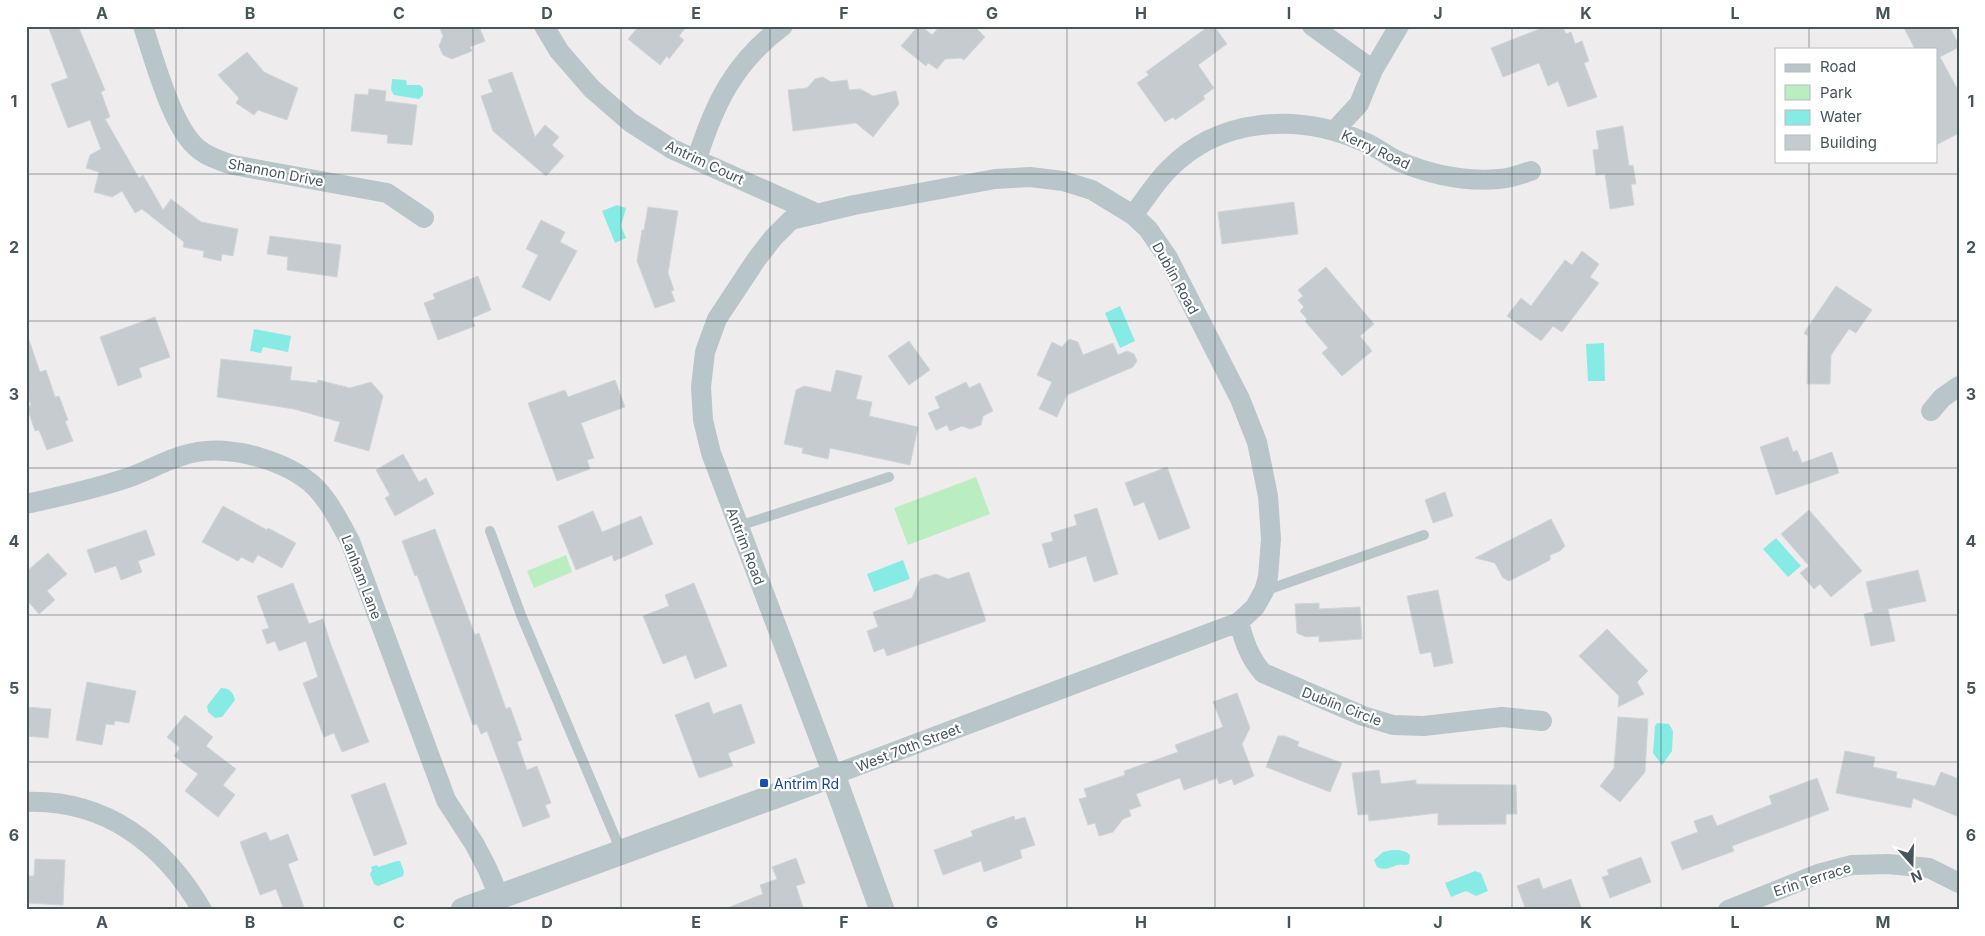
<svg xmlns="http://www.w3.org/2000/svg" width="1985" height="936" viewBox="0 0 1985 936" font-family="Inter,sans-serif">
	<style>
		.green { fill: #baeec0 }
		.water { fill: #87ebe5 }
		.building { fill: #c6cbcf; stroke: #d0d5d8 }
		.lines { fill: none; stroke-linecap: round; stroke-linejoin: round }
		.service { stroke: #b8c6ca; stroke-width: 10 }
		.minor { stroke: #b8c6ca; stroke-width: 20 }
		.tertiary { stroke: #b8c6ca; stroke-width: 25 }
		.grid { fill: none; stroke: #45555a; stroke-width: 1; stroke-opacity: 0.55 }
		.transit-dot { fill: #1a4fb4; stroke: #fff; stroke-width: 2 }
		.labels { text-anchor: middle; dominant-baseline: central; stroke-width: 4.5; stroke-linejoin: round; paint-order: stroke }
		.street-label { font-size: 14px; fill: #45555a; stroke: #fff }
		.transit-label { font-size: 14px; fill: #164399; stroke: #fff; text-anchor: start }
		.neatline { fill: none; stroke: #45555a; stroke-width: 2 }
		.grid-label { font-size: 16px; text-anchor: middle; font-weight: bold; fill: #45555a }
	</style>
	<rect width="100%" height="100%" fill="#efeced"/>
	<path class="green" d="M976,477L990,514L908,545L894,508Z
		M566,555L572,572L534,588L527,571Z"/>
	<path class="water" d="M392,79L406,80L407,85H420L423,88V95L419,99L394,95L391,90Z
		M617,205L626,208L621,226L626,238L615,243L602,211Z
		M1120,306L1135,341L1120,348L1105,313Z
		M254,329L291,336L288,352L263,347L261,353L250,351Z
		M1604,343L1605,381H1588L1586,344Z
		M1776,538L1801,566L1788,577L1763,549Z
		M903,560L910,579L874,592L867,574Z
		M221,688C230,688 233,692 235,700L222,717L215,718L208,712L207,706Z
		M1657,723L1669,724L1673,731L1672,751L1662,765L1653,753L1655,726Z
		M1392,850C1400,850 1404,850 1410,855L1409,864C1405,866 1401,864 1397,865C1388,868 1386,871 1377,867L1374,860L1383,852Z
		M397,861H400L404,872L403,876L378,886L374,884L370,874L372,870L371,867L377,865L378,867Z
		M1475,871L1481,873L1488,891L1476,896L1466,891L1451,897L1445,883Z"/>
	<path class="building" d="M48,26H78L105,90L101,92L110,117L105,119L139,178L143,175L163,210L171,199L201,222L238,229L233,256L222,254L221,261L203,257L204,251L183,247L184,242L142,209L135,213L122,191L112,197L94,192L99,172L86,168L90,155L101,149L90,120L68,128L51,84L68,78Z
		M439,26H479L485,41L470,47L472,51L452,59L443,55L439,46L443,36Z
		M639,26H687L679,36L684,40L669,59L667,56L660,65L628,39Z
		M918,26H921L932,35L940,26H974L985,37L964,60L961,58L945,59L937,69L928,63L926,66L901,46Z
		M1209,26H1214L1227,44L1198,65L1214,88L1203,96L1205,99L1175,120L1173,117L1165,122L1137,83L1149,75L1146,72Z
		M1547,26H1562L1566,34L1571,32L1575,44L1582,41L1589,61L1584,63L1597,97L1568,107L1558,81L1548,86L1539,63L1503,77L1491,48Z
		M1903,26H1949L1959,45V47L1940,57L1959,92V133L1936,145V49H1915Z
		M247,52L264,72L298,88L287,120L258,110L254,115L236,103L239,98L218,75Z
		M512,72L535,137L545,125L559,137L552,145L564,156L546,176L493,131L481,96L493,92L488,80Z
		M823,77L831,82L847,80L849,90L860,89L873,96L896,91L899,104L873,137L856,123L793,131L788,90L807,88L815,79Z
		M369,89L386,91L385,101L417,105L412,145L387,143L388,135L351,131L355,94L368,95Z
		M1623,126L1629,166L1633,165L1636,184H1631L1634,205L1610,209L1605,174L1596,175L1593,150L1599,149L1596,131Z
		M1294,202L1298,234L1222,244L1218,212Z
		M648,207L678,211L668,273L674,290L671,291L675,301L655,308L637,261L642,230H644Z
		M541,220L565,232L560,242L577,251L550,301L522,287L538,255L526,249Z
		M270,236L341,245L337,277L287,270L288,257L267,254Z
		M1582,251L1599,264L1590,277L1599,283L1562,332L1553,326L1541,341L1507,316L1521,298L1531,306L1565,260L1572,265Z
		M1326,267L1374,324L1360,336L1372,351L1342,376L1322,353L1328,348L1305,321L1307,319L1300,311L1304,307L1298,300L1303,296L1298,290Z
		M478,276L491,310L472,318L475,326L438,340L424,303L435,299L433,294Z
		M1836,286L1872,310L1856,333L1849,329L1831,355L1830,384H1807L1808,336L1804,333Z
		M155,317L170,357L139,368L142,377L118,386L100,337Z
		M1069,339L1078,342L1083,355L1113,343L1118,355L1127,351L1134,354L1137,361L1133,367L1067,395L1057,417L1039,409L1052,382L1037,375L1052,342L1062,347Z
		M29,340L40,372L46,370L55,397L59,396L68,420L65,421L73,441L47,450L39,430L35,431L27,407L31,405L26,393V341Z
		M909,341L930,370L909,385L888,356Z
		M221,359L292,367L290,380L317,383L318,380L350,388L371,382L383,396L369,451L334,441L340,422L294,409L217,397Z
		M836,370L862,376L856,399L872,402L869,416L918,427L910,465L830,448L828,459L802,453L803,448L784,444L796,390L804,386L831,392Z
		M615,380L625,407L581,423L594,458L587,460L590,469L557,481L528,403L565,390L568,397Z
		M966,382L969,388L980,383L993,411L983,416L981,425L970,429L962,426L950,431L947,425L936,430L928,413L940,408L935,397Z
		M1788,437L1793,452L1797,450L1802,463L1832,452L1839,473L1776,495L1760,447Z
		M403,454L419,482L426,478L434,494L395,516L385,498L390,495L376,470Z
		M1167,467L1190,528L1159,540L1144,502L1134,506L1125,483Z
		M1445,492L1453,516L1433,523L1425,500Z
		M223,506L267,530L268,528L296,543L282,568L258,555L253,563L241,557L238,561L202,542Z
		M1097,508L1118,574L1094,582L1086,556L1049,568L1042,544L1053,541L1051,533L1077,525L1074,515Z
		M1809,510L1862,571L1831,597L1820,584L1814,589L1800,573L1809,566L1781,534Z
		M593,511L602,532L641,516L653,544L614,561L612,555L576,570L558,526Z
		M1551,519L1565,546L1560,551L1550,555V560L1533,569L1509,581L1503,578L1495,563L1475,558Z
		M435,529L475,635L479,633L506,709L510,707L522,740L517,742L527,770L537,766L551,803L545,805L550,817L523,827L487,731L481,734L477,724L473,725L417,575L415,576L402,541Z
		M146,530L155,555L138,561L142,572L121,580L116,566L95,573L87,550Z
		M48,553L67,574L47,591L55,600L39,614L26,599V572Z
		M1918,570L1926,601L1888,609L1895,641L1871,646L1864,614L1873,612L1866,582Z
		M969,572L986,621L887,656L884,648L874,652L867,631L878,627L873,612L912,598L920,579L936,574L948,579Z
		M293,583L309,624L323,619L331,645L369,742L342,752L334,733L324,737L303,683L318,677L306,641L279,651L275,641L267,644L262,630L269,628L257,596Z
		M694,583L727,666L695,679L686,655L663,664L643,616L669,606L665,595Z
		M1438,590L1453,663L1434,667L1431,652L1420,654L1407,596Z
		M1319,603V609L1360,607L1362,639L1319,642V636L1306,637L1297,633L1295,604Z
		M1607,629L1648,671L1637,682L1644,694L1618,707L1619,696L1579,656Z
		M87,682L136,691L129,723L115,721L114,725L106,724L102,745L76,740Z
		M1237,693L1250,728L1242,744L1254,776L1234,785L1232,779L1219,784L1217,778L1184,790L1180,778L1136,794L1141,806L1129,810L1131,816L1123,819L1113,832L1099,836L1095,823L1088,825L1079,799L1087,797L1084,789L1125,775L1124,771L1178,752L1175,745L1223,727L1213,702Z
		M709,702L713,714L741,704L755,743L728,753L733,766L699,778L675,715Z
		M26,707L51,709L48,738L26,736Z
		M185,715L213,737L206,746L236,769L223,785L235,795L218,817L185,791L198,774L174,756L180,748L167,737Z
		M1618,717L1648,719L1645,772L1620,802L1600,786L1614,768Z
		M1278,736H1285L1299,742L1297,746L1342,763L1330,792L1266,767Z
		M1845,751L1875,757L1873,767L1897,772L1896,778L1935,786L1941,772L1959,779V817L1913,798L1911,808L1836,793Z
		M1379,770L1381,784L1416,780V784L1516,785L1517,814H1506V824L1438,825V813L1369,821L1368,814L1358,815L1352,773Z
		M1817,778L1829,810L1732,846L1734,851L1682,870L1671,842L1698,832L1694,821L1712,815L1717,826L1772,804L1769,796Z
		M385,783L407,844L374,856L351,795Z
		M1014,816L1015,820L1025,817L1035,845L1020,850L1022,858L984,872L981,861L943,875L934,850L973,836L971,831Z
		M266,832L270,841L288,834L298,860L288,864L305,910H284L276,889L260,895L240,842Z
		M1641,857L1651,882L1610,898L1602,877L1609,875L1607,870Z
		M796,858L805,883L796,886L804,910H727V908L763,894L760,885L777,879L772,867Z
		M35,859L65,860L63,905L26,903V876H34Z
		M1539,878L1543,889L1571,879L1582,910H1526L1517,886Z"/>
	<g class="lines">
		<path class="service" d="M739,526L889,477
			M490,531L521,615L621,851
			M1264,591L1424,535"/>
		<path class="minor" d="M143,26C154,59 171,123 195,146C205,156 220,161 233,165L387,193L424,218
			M544,26L559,51L592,89L630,122L672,149L818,214
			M1312,26L1373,70
			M1335,130L1359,104L1373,70L1399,26
			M697,159C714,104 735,61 783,26
			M1030,177L1063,181L1092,190L1133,215L1148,229L1168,258L1240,399L1257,442L1268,496L1271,539L1268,577L1264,591L1255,607L1239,622L833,775L711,453L703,420L701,387L705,352L717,319L756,260L773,238L791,220L854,205L995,179Z
			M1133,215C1145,200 1155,183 1168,170C1219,117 1297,113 1362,141C1375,146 1386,155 1398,161C1429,174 1464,182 1498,179C1509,179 1521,174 1531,171
			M1931,411L1942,398L1959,386
			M26,504C61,496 96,489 130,477C152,469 173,456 197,452C234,446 288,461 315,487C330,502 340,523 350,541L446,800L475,845L487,868L499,896
			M1239,622C1244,641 1249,657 1263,673L1363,716L1393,725L1424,726L1502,717L1542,721
			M26,802C105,799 164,844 202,910
			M1728,910L1818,874L1852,865L1888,864L1929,868L1959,883"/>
		<path class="tertiary" d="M463,910L833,775L882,910"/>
	</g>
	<path class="grid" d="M176,26V910M324,26V910M473,26V910M621,26V910M770,26V910M918,26V910M1067,26V910M1215,26V910M1364,26V910M1512,26V910M1661,26V910M1809,26V49M1809,161V910M26,174H1959M26,321H1959M26,468H1959M26,615H1959M26,762H1959"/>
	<rect class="transit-dot" x="759" y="778" width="10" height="10" rx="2.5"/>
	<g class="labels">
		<g class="street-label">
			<text transform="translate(1376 149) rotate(25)">Kerry Road</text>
			<text transform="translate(705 162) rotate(25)">Antrim Court</text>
			<text transform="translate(276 172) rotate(11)">Shannon Drive</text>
			<text transform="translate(1176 278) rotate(61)">Dublin Road</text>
			<text transform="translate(746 546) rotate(69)">Antrim Road</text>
			<text transform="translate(362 577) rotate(69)">Lanham Lane</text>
			<text transform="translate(1342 706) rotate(21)">Dublin Circle</text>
			<text transform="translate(908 747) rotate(-21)">West 70th Street</text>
			<text transform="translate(1812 879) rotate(-18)">Erin Terrace</text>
		</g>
		<g class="transit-label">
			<text x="774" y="783">Antrim Rd</text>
		</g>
	</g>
	<rect width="1985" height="936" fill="none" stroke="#ffffff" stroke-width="55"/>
	<rect x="1775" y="48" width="162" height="115" fill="#ffffff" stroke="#b5bbbd"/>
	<rect x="1785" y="64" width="25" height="8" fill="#b8c6ca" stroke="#b5bbbd"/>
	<text x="1820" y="72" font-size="15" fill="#45555a">Road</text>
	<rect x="1785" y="85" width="25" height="15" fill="#baeec0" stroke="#b5bbbd"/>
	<text x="1820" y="98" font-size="15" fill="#45555a">Park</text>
	<rect x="1785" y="110" width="25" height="15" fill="#87ebe5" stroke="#b5bbbd"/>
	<text x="1820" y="122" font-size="15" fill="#45555a">Water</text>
	<rect x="1785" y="135" width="25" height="15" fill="#c6cbcf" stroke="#b5bbbd"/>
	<text x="1820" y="148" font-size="15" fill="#45555a">Building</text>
	<g transform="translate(1912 864) rotate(160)" stroke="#ffffff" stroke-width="4" paint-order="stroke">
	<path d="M0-4L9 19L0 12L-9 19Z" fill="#45555a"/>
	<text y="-8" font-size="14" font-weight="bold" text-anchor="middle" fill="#45555a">N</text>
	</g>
	<rect x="28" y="28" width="1930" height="880" class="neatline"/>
	<g class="grid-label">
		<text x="102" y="19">A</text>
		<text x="250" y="19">B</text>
		<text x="399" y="19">C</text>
		<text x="547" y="19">D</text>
		<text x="696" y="19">E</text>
		<text x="844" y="19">F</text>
		<text x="992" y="19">G</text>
		<text x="1141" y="19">H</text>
		<text x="1289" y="19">I</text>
		<text x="1438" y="19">J</text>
		<text x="1586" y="19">K</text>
		<text x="1735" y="19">L</text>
		<text x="1883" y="19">M</text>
		<text x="14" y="107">1</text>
		<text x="1971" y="107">1</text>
		<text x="14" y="253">2</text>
		<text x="1971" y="253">2</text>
		<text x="14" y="400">3</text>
		<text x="1971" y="400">3</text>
		<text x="14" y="547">4</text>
		<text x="1971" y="547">4</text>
		<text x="14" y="694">5</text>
		<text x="1971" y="694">5</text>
		<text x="14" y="841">6</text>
		<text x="1971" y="841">6</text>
		<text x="102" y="928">A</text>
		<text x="250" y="928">B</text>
		<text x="399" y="928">C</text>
		<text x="547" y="928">D</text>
		<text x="696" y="928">E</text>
		<text x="844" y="928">F</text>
		<text x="992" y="928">G</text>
		<text x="1141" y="928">H</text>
		<text x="1289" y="928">I</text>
		<text x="1438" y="928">J</text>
		<text x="1586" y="928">K</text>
		<text x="1735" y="928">L</text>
		<text x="1883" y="928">M</text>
	</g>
</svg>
